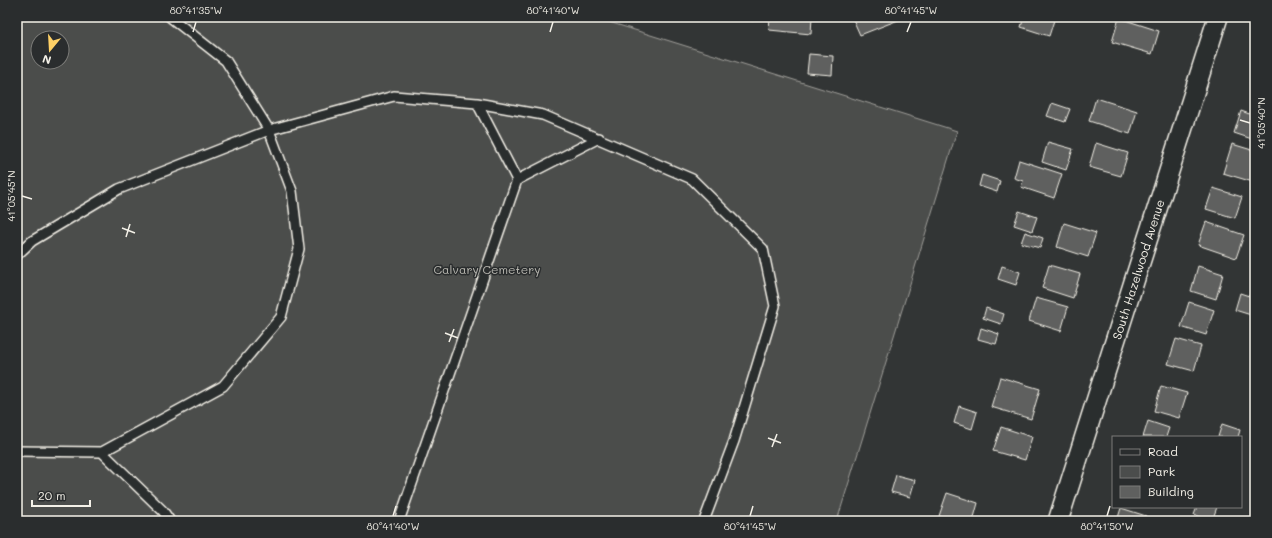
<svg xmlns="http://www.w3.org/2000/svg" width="1272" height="538" viewBox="0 0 1272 538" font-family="Mali,sans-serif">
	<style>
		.green { fill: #4b4d4c; stroke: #a09f9a; fill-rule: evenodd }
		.building { fill: #5f605f; stroke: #f4f1e8 }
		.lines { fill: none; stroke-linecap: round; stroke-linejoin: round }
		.lane-casing { stroke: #f4f1e8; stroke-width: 12 }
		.street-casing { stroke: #f4f1e8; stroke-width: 22 }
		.lane { stroke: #2a2d2e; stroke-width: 9 }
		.street { stroke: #2a2d2e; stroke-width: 19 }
		.ticks { fill: none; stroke: #f4f1e8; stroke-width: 1.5 }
		.labels { text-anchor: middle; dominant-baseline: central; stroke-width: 3; stroke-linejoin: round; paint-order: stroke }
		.park-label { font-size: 12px; fill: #b9b8b1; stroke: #2a2d2e }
		.street-label { font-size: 12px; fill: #f4f1e8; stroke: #2a2d2e }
		.neatline { fill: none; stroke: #f4f1e8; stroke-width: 1.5 }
		.ticks-label { font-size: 10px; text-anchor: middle; fill: #f4f1e8 }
	</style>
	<rect width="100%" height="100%" fill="#323535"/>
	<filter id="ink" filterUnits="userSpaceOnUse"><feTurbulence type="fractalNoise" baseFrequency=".025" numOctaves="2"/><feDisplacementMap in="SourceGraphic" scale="8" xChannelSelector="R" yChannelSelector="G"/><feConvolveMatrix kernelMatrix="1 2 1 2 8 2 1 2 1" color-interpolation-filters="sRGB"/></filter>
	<g filter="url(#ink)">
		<path class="green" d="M17,17H593L957,131L837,521H17ZM38,38H62V62H38Z"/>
		<path class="building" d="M740,17H754L753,21Z
			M770,17H812L811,34L769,30Z
			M852,17H906L860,35Z
			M1024,17H1055L1049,36L1021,27Z
			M1119,18L1159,31L1152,54L1112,42Z
			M809,54L833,56L832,75L807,73Z
			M1255,70V86L1250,84Z
			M1096,98L1137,111L1130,134L1089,121Z
			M1052,103L1070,109L1065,122L1047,116Z
			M1241,111L1255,116V140L1234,133Z
			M1048,142L1073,149L1066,170L1042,162Z
			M1096,143L1128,153L1121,176L1089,167Z
			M1232,144L1255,151V174L1253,182L1223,173Z
			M1019,160L1062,174L1054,198L1021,187L1023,181L1014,178Z
			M982,175L1000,181L997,192L979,186Z
			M1213,188L1242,197L1235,218L1206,209Z
			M1019,211L1037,217L1032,231L1014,225Z
			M1206,222L1244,235L1236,258L1198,245Z
			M1064,223L1096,233L1088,257L1057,247Z
			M1025,232L1043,238L1040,248L1021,243Z
			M1049,265L1080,274L1073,298L1042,288Z
			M1002,266L1020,272L1016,285L998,279Z
			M1198,266L1223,274L1216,299L1191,291Z
			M1240,293L1255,298L1251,315L1235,310Z
			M1036,298L1068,307L1061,331L1029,321Z
			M1189,302L1214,310L1206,335L1181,327Z
			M986,308L1004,314L1001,324L983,318Z
			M981,328L999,334L996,344L978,339Z
			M1176,339L1201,346L1194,371L1168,364Z
			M1000,377L1040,389L1031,419L991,407Z
			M1161,386L1187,393L1179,418L1154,411Z
			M959,406L977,412L972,429L954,423Z
			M1148,421L1169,428L1166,437H1143Z
			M1222,424L1240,430L1238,437H1218Z
			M1001,427L1032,437L1025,460L993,451Z
			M896,475L915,480L910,497L891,492Z
			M947,493L978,503L973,521H954L939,516Z
			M1197,507H1217L1212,521L1194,515Z
			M1121,508L1146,516L1145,521H1117Z"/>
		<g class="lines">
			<g class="lane-casing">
				<path id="lane" d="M477,103L517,180
					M17,255L32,241L119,189L269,130L394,96L477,103L543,115L692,179L763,249L775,306L734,441L704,521
					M17,451L102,452L223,386L281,317L299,249L292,191L269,130L226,61L170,17
					M102,452L163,511L170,521
					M399,521L517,180L599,138"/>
			</g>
			<g class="street-casing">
				<g id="street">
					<path id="s1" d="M1058,521L1218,17"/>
				</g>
			</g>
			<use href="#lane" class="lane"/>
			<use href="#street" class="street"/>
		</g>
	</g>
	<path class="ticks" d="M193,32L196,22M550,32L553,22M907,32L911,22M1240,120L1250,123M22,196L32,199M122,228L135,233M126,237L130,224M445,333L458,338M449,342L454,329M768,438L781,443M772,447L777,434M393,516L396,506M750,516L753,506M1107,516L1110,506"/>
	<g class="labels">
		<g class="park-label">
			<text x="487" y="269">Calvary Cemetery</text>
		</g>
		<g class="street-label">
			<text stroke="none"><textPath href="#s1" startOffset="264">South Hazelwood Avenue</textPath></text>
		</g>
	</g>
	<rect width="1272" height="538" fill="none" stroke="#2a2d2e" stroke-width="44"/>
	<rect x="1112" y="436" width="130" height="72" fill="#2a2d2e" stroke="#7b7b78"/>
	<rect x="1120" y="449" width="20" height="6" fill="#2a2d2e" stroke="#7b7b78"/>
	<text x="1148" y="456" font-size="12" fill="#f4f1e8">Road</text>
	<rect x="1120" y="466" width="20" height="12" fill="#4b4d4c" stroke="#7b7b78"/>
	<text x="1148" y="476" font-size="12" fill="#f4f1e8">Park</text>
	<rect x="1120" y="486" width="20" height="12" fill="#5f605f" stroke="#7b7b78"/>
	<text x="1148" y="496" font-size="12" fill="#f4f1e8">Building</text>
	<g transform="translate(50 50) rotate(198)"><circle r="19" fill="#2a2d2e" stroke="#7b7b78"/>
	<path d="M0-3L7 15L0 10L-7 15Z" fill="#ffd166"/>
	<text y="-6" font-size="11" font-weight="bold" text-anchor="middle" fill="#f4f1e8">N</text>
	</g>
	<path d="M32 500v6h58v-6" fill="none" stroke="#f4f1e8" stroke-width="2"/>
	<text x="38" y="500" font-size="12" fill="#f4f1e8" stroke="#2a2d2e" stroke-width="3" paint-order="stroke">20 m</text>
	<rect x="22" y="22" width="1228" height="494" class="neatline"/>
	<g class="ticks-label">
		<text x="196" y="14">80°41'35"W</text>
		<text x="553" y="14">80°41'40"W</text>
		<text x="911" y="14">80°41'45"W</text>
		<text transform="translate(1261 123) rotate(-90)" y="4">41°05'40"N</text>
		<text transform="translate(11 196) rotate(-90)" y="4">41°05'45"N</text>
		<text x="393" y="530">80°41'40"W</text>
		<text x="750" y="530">80°41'45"W</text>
		<text x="1107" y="530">80°41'50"W</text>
	</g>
</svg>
